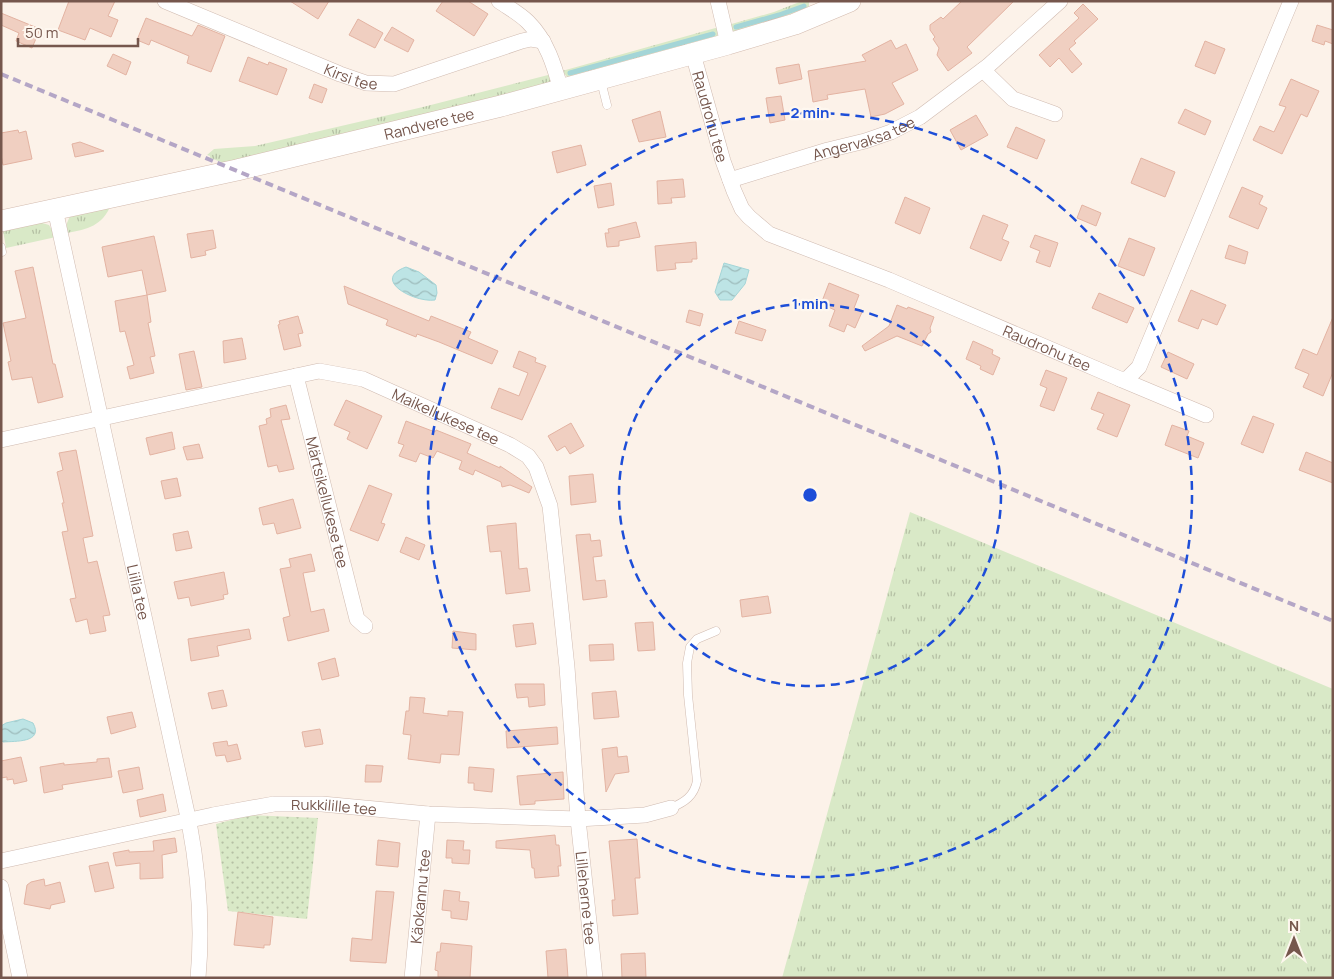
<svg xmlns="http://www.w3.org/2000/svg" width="1334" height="979" viewBox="0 0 1334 979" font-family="Manrope,sans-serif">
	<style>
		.grass { fill: url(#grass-tufts) }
		.park { fill: url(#park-dots) }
		.water { fill: url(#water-waves); stroke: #a4d5d7 }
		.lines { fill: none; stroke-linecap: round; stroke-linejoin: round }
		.stream { stroke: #a4d5d7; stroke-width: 5 }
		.building { fill: #f0cfc1; stroke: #e3b3a2 }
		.lane-casing { stroke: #d0bbb1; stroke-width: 9 }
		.street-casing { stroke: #d0bbb1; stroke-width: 16 }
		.secondary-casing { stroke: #d3bbaf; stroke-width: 22 }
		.lane { stroke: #fff; stroke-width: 8 }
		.street { stroke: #fff; stroke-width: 15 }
		.secondary { stroke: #fff; stroke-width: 21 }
		.rail { stroke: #b4a6c6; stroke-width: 4; stroke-dasharray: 8 5; stroke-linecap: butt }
		.ring { fill: none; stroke: #1d4ed8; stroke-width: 2.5; stroke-dasharray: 9 6 }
		.labels { text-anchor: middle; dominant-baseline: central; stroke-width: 4.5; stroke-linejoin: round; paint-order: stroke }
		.street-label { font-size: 15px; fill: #76574d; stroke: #fef7ef }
		.centre { fill: #1d4ed8; stroke: #fef7ef; stroke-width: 2.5 }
		.ring-label { font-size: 15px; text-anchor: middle; font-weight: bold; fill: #1d4ed8; stroke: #fef7ef; stroke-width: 4.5; stroke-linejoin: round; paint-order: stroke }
	</style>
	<defs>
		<pattern id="grass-tufts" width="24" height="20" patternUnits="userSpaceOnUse" patternTransform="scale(1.25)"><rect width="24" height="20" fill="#d9e9c7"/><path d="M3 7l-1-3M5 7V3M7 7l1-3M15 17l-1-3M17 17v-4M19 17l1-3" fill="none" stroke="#b5c0a4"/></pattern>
		<pattern id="park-dots" width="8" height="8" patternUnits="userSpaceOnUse" patternTransform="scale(1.25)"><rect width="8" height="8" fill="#d9e9c7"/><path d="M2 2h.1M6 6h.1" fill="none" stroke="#b5c0a4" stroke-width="1.8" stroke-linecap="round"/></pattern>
		<pattern id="water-waves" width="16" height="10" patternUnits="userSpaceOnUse" patternTransform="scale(1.25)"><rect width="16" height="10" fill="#bde4e5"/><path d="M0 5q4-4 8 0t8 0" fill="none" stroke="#9ebcbc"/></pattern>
	</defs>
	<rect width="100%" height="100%" fill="#fcf2e9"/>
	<path class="grass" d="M802,1H809V6L806,9L736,32L732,31L728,25L774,12Z
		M719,27L717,37L568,78L562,71Z
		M552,74V78L549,83L227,164L210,158V156L207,155L214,149L255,146L423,107Z
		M111,205C102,226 88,229 67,233V223L70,216Z
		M39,222L49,225L56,237L6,248L3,230Z
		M910,512L1333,689V978H782Z"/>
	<path class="park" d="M250,815L318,818L307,919L228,911L216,824Z"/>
	<path class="water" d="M724,263L749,270L745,284L732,300H720L715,292Z
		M406,267L419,272L436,285L437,293L435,300C415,303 370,280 406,267Z
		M23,719L33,723C44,743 15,741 3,742L1,740V726L6,723Z"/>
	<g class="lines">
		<path class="stream" d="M736,27L779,15L804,6
			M570,73L713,34"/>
	</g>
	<path class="building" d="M69,1H115L108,16L118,20L111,37L90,28L85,40L58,30Z
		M290,1H329L318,19Z
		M443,1H468L488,14L474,36L436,11Z
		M962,1H1014L967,47L972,53L948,71L937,55L939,48L933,39L935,37L930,30V25L941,17L943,19Z
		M1083,4L1098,19L1074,41L1076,43L1069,49L1082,64L1072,73L1059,58L1050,67L1039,55L1079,18L1074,13Z
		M1,13L40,29L32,48L16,41L19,33L1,25Z
		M146,18L192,36L198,25L225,36L211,72L187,63L189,56L151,40L149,45L137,40Z
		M358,19L383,33L375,48L349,35Z
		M1317,25L1333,30V44L1325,41L1324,45L1312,41Z
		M392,27L414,40L408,52L384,40Z
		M891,40L896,49L906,44L918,70L892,83L904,104L885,114L871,117L865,89L827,95L828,99L813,102L808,71L866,61L862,55Z
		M1205,41L1225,49L1215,74L1195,66Z
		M113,54L131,62L126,75L107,66Z
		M248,57L268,65L269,62L287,69L277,95L239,81Z
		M799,64L802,79L779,84L776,68Z
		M1291,79L1319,91L1307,117L1301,114L1282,154L1253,140L1260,126L1274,132L1286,107L1279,105Z
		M314,84L327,89L322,103L309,98Z
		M781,96L785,120L770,123L766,98Z
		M1185,109L1211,121L1205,135L1178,123Z
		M660,111L666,137L639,142L632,120Z
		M976,115L988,135L961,150L950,130Z
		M1016,127L1045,140L1037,159L1007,147Z
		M18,130L19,133L26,131L32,159L3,165L1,155V133Z
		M80,142L104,151L75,157L72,144Z
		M581,145L586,165L557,173L552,152Z
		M1141,158L1175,172L1165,197L1131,183Z
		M683,179L685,197L671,198L672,203L658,204L657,181Z
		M611,183L614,205L598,208L594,186Z
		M1242,187L1263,196L1259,204L1267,208L1258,229L1229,217Z
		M905,197L930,208L920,234L895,223Z
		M1082,205L1101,213L1096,226L1077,218Z
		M983,215L1008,225L1002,239L1009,242L1001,261L970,248Z
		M636,222L640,237L619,241V246L607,247L605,233H609L608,229Z
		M213,230L216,248L205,251L206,255L191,258L187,234Z
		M1035,235L1058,243L1050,267L1036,262L1040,251L1030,247Z
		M154,236L166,291L147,295L142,270L108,277L102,247Z
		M1129,238L1155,248L1144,276L1118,266Z
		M696,242L697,259H692V262L675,263L676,269L657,271L655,246Z
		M1229,245L1248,252L1245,264L1225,258Z
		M33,267L53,364H55L63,397L38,403L32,377L12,380L8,362L11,361L3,323L26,318L15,271Z
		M829,283L859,295L854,308L862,312L855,328L847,324L844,332L829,326L835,310L821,304Z
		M344,286L429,321L431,316L471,332L468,338L498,351L492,364L439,342L417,334L416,337L386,325L388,320L348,304Z
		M1191,290L1226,305L1217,325L1202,319L1198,329L1178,321Z
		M1099,293L1134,308L1127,323L1092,308Z
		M147,295L151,322L148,323L155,356L150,357L154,373L130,379L127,367L134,365L125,331L120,332L115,301Z
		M897,305L907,309L908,307L934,317L930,328L931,332L928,334L922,346L897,336L865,351L862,346L889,326Z
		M689,310L703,314L700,326L686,322Z
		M298,316L303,333L298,334L301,346L284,350L278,325L280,324L279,321Z
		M1333,317V372L1323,396L1303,387L1309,374L1295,368L1303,349L1317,355Z
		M739,321L766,330L762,341L735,333Z
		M242,338L246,359L224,363L223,341Z
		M973,341L993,350L992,354L1000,358L993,375L980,369L981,366L966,359Z
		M194,351L202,387L186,390L179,354Z
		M519,351L536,358L535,362L546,366L522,420L491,408L499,388L519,396L528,373L513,367Z
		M1168,352L1194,364L1187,379L1161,367Z
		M1046,370L1067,378L1054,411L1040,406L1047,388L1040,385Z
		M1098,392L1130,405L1117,437L1097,429L1104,414L1091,409Z
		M346,400L382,416L367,449L347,439L350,432L334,425Z
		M286,405L290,419L281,420L294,469L279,472L277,465L268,467L259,426L267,424L266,419L271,417L270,409Z
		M1253,416L1274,424L1263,453L1241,444Z
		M406,421L435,432L436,430L471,444L467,453L500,468V466L532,487L529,493L510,485L502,487L501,482L475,470L473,475L459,469L462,461L437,451L433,458L420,453L416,462L399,456L404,445L398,443Z
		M571,423L584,446L570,454L565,446L557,451L548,436Z
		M1172,425L1189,431L1187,436L1204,443L1198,458L1165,445Z
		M172,432L175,449L150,455L146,438Z
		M199,444L203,458L187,460L183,447Z
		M76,450L93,536L83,538L88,563L97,561L110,615L103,616L106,631L90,634L87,619L76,622L70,599L76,598L62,532L68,531L62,503H64L57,472L63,470L59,453Z
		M1306,452L1333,463V483L1299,470Z
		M593,474L596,502L571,505L569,476Z
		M177,478L181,496L165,499L161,481Z
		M369,485L392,494L381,523L385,524L378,541L350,530Z
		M293,499L301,528L277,534L274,523L263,525L259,508Z
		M516,523L519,569L527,568L530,591L506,594L501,551L490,552L487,526Z
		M188,531L192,548L176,551L173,534Z
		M590,534L591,541L600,540L602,556L593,557L596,581L605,580L607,597L583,600L576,535Z
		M406,537L425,545L419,560L400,552Z
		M311,554L315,571L303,573L311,612L324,609L329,631L288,641L283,618L290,616L280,569L291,567L289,559Z
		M224,572L228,594L223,595L224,599L191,606L189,597L178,599L174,582Z
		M768,596L771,613L742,617L740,600Z
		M653,622L655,650L638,651L635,623Z
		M533,623L536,644L516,647L513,625Z
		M249,629L251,639L217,646L219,656L191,661L188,639Z
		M453,631L476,634V650L452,648Z
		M613,644L614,660L590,661L589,645Z
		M335,658L339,676L322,680L318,663Z
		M515,684H544L545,705L529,707L528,697L517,698Z
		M223,690L227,706L212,709L208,693Z
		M616,691L619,717L594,719L592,693Z
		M410,697L425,698L423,713L448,716V711L463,712L459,755L441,754L440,763L408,759L411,735L403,734L406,711H409Z
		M132,712L136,727L111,734L107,717Z
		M557,727L558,744L507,748L506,731Z
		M320,729L323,744L305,747L302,732Z
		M227,741L228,746L237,744L241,759L227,762L225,755L216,756L213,743Z
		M617,747L618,757L627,756L629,772L615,774L606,792L602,749Z
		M21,757L27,781L14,784L13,779L7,780V777L1,778V761Z
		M109,758L112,777L62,785L63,789L44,793L40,767L64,763V765L97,762V759Z
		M366,765L383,766L381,782H365Z
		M139,767L143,789L123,793L118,771Z
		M469,767L494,769L492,792L474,790V783H468Z
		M563,772L564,799L535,801V804L520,805L517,776Z
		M163,794L166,811L140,817L137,800Z
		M555,835L556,845H559L561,866H558L559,876L535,878L534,868H532L530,850L496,848V841Z
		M175,838L177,852L162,855L163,878L140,879V863L116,866L113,853L129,850V852L154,851L153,841Z
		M637,839L640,878H635L638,914L613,916L612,900H615L609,841Z
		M378,840L400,843L398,867L376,865Z
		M447,840L464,841L463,850H470L469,864L452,863V858H446Z
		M108,862L114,888L95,892L89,866Z
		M44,879L45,886L60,882L65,902L51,905L50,909L24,904L27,885L31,882Z
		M444,890L460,892L459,901L469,902L467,920L451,918V911L442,910Z
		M376,891L394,892L386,963L350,961L352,938L372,940Z
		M238,912L273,917L270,945H264V948L234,945Z
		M441,943L472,946L470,978L438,977V971L435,970L437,952H440Z
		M566,949L568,978H548L546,951Z
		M645,953L646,978H622L621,954Z"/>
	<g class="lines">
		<g class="lane-casing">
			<path id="lane" d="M601,81L607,105
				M1,247L2,252
				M671,808C685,802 694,796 697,781L688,695L687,663L690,647L697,639L716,631"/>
		</g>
		<g class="street-casing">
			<g id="street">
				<path id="s1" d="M165,1L340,74L366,83L394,84L522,41L531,39L543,41"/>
				<path d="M499,1C509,8 520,14 528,22C547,41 554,65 561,90"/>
				<path d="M718,1L728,44"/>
				<path id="s2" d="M693,54L723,161L734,191L742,209L749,217L769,234L889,280L1120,379H1127L1139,367L1291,1"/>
				<path d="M983,70L1013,99L1055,114"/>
				<path id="s3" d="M730,180L828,150L865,141L891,132L920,117L988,66L1060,1"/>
				<path id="s4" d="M55,209L189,822C199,875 203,924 198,978"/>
				<path id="s5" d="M296,376L357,619L365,626"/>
				<path d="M1120,379L1206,415"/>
				<path id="s6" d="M1,440L319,371L363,379L510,445L528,456L536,467L550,506L567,667L578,819L595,978"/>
				<path id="s7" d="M1,861L213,815L274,804H322L428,814L578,819L645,815L671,808"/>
				<path d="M1,887L20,978"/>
				<path id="s8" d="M412,978L428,814"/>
			</g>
		</g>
		<g class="secondary-casing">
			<g id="secondary">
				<path id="s9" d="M1,221L237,170L501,106L728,44L795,24L850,1"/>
			</g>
		</g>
		<use href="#lane" class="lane"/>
		<use href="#street" class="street"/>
		<use href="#secondary" class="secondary"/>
		<path class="rail" d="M1,74L1333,621"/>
	</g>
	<g class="ring">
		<circle cx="810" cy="495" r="191"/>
		<circle cx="810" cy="495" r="382"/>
	</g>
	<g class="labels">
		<g class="street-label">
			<text stroke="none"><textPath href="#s1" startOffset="201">Kirsi tee</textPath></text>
			<text stroke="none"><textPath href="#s2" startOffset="65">Raudrohu tee</textPath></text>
			<text stroke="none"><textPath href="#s9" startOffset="439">Randvere tee</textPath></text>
			<text stroke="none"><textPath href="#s3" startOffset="140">Angervaksa tee</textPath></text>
			<text stroke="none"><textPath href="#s2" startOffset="500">Raudrohu tee</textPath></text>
			<text stroke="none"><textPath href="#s6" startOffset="461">Maikellukese tee</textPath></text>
			<text stroke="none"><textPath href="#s5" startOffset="130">Märtsikellukese tee</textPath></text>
			<text stroke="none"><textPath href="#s4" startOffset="392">Liilia tee</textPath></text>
			<text stroke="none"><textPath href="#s7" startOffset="339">Rukkilille tee</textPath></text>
			<text stroke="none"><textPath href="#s8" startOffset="82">Käokannu tee</textPath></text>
			<text stroke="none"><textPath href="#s6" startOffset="1001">Lilleherne tee</textPath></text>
		</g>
	</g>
	<circle cx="810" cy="495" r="8" class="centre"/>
	<g class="ring-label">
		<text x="810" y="118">2 min</text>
		<text x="810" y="309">1 min</text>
	</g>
	<rect width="1334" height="979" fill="none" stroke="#76574d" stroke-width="5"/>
	<g transform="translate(1294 939)" stroke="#fef7ef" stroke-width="4" paint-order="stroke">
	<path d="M0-4L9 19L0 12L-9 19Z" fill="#76574d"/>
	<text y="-8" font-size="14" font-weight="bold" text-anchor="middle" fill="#76574d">N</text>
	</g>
	<path d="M18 38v8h120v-8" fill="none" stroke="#76574d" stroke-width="2.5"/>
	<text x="25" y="38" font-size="15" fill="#76574d" stroke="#fef7ef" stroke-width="4" paint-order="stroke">50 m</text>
</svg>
